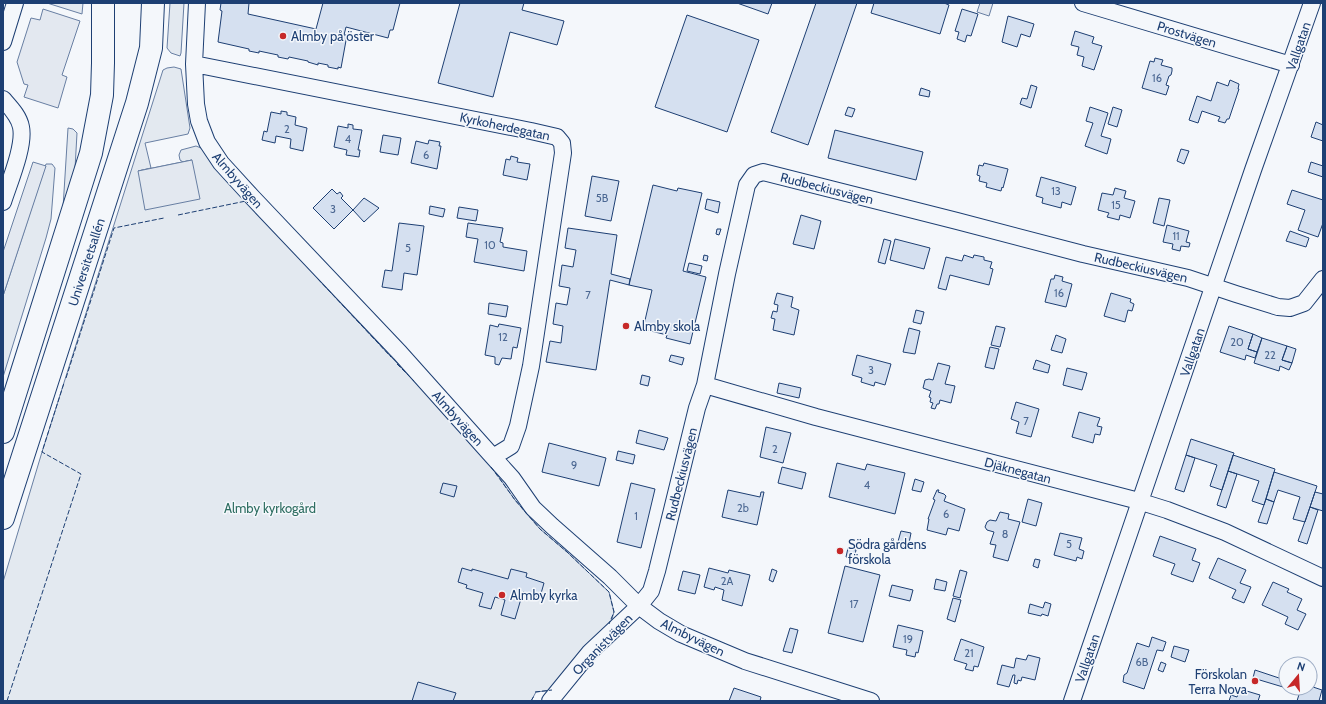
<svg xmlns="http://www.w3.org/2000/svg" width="1326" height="704" viewBox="0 0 1326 704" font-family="Cabin,sans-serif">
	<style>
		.green { fill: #e3e9f0; stroke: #687fa3 }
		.parking { fill: #e3e8f0; stroke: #687fa3 }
		.building { fill: #d5e0f0; stroke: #1d3f73 }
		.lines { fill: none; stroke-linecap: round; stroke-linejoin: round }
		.street-casing { stroke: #1d3f73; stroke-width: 18 }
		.secondary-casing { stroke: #1d3f73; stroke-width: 24 }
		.street { stroke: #f4f7fb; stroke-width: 16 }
		.secondary { stroke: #f4f7fb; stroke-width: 22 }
		.fence { stroke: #1d3f73; stroke-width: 1; stroke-dasharray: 5 2; stroke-linecap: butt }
		.poi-dot { fill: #c62828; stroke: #f4f7fb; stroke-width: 1.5 }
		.labels { text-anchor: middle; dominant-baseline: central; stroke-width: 3; stroke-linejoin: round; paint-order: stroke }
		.number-label { font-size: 11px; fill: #4b6792 }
		.street-label { font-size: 13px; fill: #1d3f73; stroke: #f4f7fb }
		.poi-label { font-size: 13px; fill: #1d3f73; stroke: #f4f7fb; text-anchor: start }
		.park-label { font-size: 13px; fill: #2c6c60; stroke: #f4f7fb }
	</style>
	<rect width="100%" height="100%" fill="#f4f7fb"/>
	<path class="green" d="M47,3H83L82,14Z
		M170,3H184L181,53L180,56L171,53L167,48Z
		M174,67L181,69L190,128L188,134L145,143L151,168L138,171L192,160L183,162L180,160L179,155L181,150L196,146L206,150L246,201L394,360L464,432L482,453L515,500L540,529L567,552L609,592L614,612L611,622L554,690L536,692L531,701H3V582L42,452L163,70L167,68Z
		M68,128L73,129L77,133L75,169L63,208Z
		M46,164H52L55,168L51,219L46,238L3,377V296Z"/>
	<path class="parking" d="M980,3H993L989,16L977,12Z
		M43,9L80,21L62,75L67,77L58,108L24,97L28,85L24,84L17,62L31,18L40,20Z
		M192,160L200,199L145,210L138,171Z
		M33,162L46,166L3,296V252Z"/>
	<path class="building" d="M221,3H249L248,14L316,29L323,3H400L393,30H390L388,38L346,27L344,35H347L341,68L338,67V69L328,67V65L318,63V65L308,62V61L289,57L288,59L278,57V55L259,51V53L249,51V49L218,42L222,11L220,10Z
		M460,3H524L522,10L564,21L557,45L510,32L493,97L438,83Z
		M737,3H772L768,14Z
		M816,3H857L808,145L771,132Z
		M874,3H944L949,5L940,34L871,13Z
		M962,9L978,14L971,36L967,35L965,42L957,39L959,32L955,31Z
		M687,15L759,40L727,132L655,107Z
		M1008,16L1034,24L1030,37L1021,34L1017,47L1002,42Z
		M1075,31L1094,37L1092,43L1102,46L1094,70L1082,66L1084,57L1077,55L1079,47L1071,45Z
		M1155,58L1163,60L1161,65L1172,68V71L1171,75L1169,76L1166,85L1169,86L1166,95L1142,88L1150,61L1154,62Z
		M1230,80L1239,84L1238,89H1239L1229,119H1227L1225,123L1218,121L1220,117L1202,111L1198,123L1189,120L1197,96L1211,101L1217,82L1228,86Z
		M1031,85L1037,87L1031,108L1020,104L1022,98L1027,99Z
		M921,88L930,91L929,97L919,95Z
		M848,107L855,109L852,117L845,115Z
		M1090,107L1108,113L1101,136L1111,139L1107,154L1085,146L1093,123L1086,121Z
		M1113,107L1122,110L1117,127L1108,124Z
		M281,111L287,112V115L296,117L295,125L307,128L303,151L290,148L291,139L276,136L275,143L262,140L264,131L267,132L271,112L281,114Z
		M1316,122L1323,125V141L1311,137Z
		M348,124L353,125V129L362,130L358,150H360L359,157L346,155L347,150L334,147L338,126L348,128Z
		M835,130L923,152L916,180L828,158Z
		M383,135L401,138L398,155L380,152Z
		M429,140L440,142L439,146H441L437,169L411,163L416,141L428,144Z
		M1181,149L1189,151L1184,164L1177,161Z
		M511,156L518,158L517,162L530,164L527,180L503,175L506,159L510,160Z
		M1311,162L1323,166V177L1308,172Z
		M984,163L1008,169L1003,188L1002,187L1001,191L986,187L987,183L979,181L980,176L977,175L979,165L983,166Z
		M592,176L619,181L611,221L585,216Z
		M1041,177L1076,187L1071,205L1062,202L1061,208L1042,203L1043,198L1036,196Z
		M653,185L677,191L678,188L702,193L683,271L706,277L690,344L666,338L667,335L643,329L652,290L629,285Z
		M1115,188L1126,191L1124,198L1135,201L1130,218L1120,215L1119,220L1107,217L1109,213L1098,210L1102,193L1113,195Z
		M332,189L337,194L340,192L343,196L341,198L353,210L334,229L313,208Z
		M1292,190L1323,200V223L1318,237L1298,230L1305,210L1287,204Z
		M364,198L379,208L364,222L353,210Z
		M1159,198L1170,200L1164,226L1153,223Z
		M707,199L720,202L718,213L705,209Z
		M430,206L445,209L443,217L429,214Z
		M459,207L478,210L476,221L457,218Z
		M801,215L821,221L814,249L793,244Z
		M399,223L424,226L417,275L404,273L402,290L382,287L385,270L392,271Z
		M468,223L503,228L500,242L503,243V247L527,251L524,271L474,262L478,239L466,237Z
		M1167,225L1189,231L1186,242L1190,243L1189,247L1181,246L1180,251L1172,249L1173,244L1163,242Z
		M568,228L617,235L611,274L630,279L629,285L610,280L596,370L546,362L550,341L561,343L563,326L553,324L556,303L567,305L570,288L559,286L562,265L573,267L576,250L565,248Z
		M717,229H721L719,235L716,234Z
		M1290,231L1309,238L1306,247L1286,241Z
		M884,239L891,241L885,264L878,262Z
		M895,239L930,248L924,269L890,260Z
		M704,255L708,256L707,261L703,260Z
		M964,255L973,258L974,255L984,257V260L992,262L990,268L993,269L989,285L950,275L946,290L938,288L946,257L962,261Z
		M689,263L702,266L700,274L687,271Z
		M1055,275L1063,277L1062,281L1072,284L1066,307L1045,302L1051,279H1054Z
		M777,293L793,297L791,307L799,310L794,335L773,330L775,319L771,318L773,311L777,312L778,305L774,304Z
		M1111,293L1131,299L1130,302L1134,304L1132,311L1128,310L1125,322L1104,316Z
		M489,303L508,306L506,317L488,314Z
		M916,310L924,312L921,324L913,322Z
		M499,324L521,328L517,348L513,347L511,359L502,358L499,365L495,364V357L485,355L490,325L498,327Z
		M996,326L1005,328L1000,347L991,345Z
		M1229,326L1253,334L1248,349L1257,352L1255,358L1246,355L1245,360L1220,352Z
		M909,328L920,331L915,354L903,352Z
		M1253,334L1262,338L1257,352L1248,349Z
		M1056,335L1066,339L1062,353L1051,350Z
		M1262,338L1287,346L1282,360L1292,363L1289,370L1280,366L1279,371L1254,363Z
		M1287,346L1296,349L1292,363L1282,360Z
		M990,347L999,349L994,369L985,367Z
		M671,355L684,358L682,365L669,361Z
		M857,355L891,364L885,385L875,382L874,386L861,382L862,378L852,375Z
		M1036,360L1050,365L1048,373L1033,369Z
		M938,363L950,366L945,384L955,386L951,403L940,400L939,404H937L935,409L931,408L933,403L930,402L931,398L929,397L931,391L923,388L925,380L929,379L933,380Z
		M1067,368L1087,373L1082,390L1063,385Z
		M642,375L650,377L648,386L640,384Z
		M779,383L801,388L799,398L777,393Z
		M1016,402L1039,409L1031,437L1016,433L1019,422L1011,419Z
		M1079,412L1100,418L1097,426L1102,427L1100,435L1095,434L1093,443L1072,437Z
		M766,427L791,433L783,463L760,457Z
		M639,430L668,438L664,450L636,443Z
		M1191,439L1234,453L1222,490L1210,486L1217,465L1186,455Z
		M549,443L606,458L599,486L542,472Z
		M618,451L635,455L633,464L616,460Z
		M1186,455L1195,458L1184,492L1175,489Z
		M1233,455L1275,469L1264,505L1252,501L1259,481L1228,471Z
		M837,463L865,470L867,464L905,473L895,514L829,497Z
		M782,467L806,473L802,489L778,483Z
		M1228,471L1237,474L1226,508L1217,505Z
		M1274,472L1317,486L1305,522L1293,519L1300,497L1278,490L1274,502L1266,499Z
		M915,479L924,482L921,492L912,490Z
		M443,483L457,486L454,497L440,493Z
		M631,483L655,489L641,548L617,542Z
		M728,490L760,497L761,492H764L757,525L722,517Z
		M937,490H939L938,492L944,494L946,496L944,501L965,509L959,531L948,528L946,535L927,530L929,519H928L935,500L933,499Z
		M1315,492L1323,494V511L1310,507Z
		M1028,499L1042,503L1036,526L1022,522Z
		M1266,499L1274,502L1267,524L1258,522Z
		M1310,507L1318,510L1307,544L1298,541Z
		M1000,512L1009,514L1008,519L1020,522L1008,561L993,557L996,545L990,544L994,532L987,530L985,527L987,522L990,520L996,521Z
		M901,531L911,533L908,548L897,545Z
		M1060,533L1082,538L1079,549L1084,551L1082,559L1077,557L1076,561L1054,555Z
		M1160,536L1196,549L1192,560L1200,563L1193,582L1171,574L1175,564L1153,556Z
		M848,548L856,550L854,559L846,557Z
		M1218,558L1246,570L1240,583L1251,587L1244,603L1232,598L1236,590L1209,578Z
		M1035,559L1040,560L1038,568L1033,566Z
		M845,566L880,575L863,642L828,633Z
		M462,568L472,571V569L508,579L511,569L527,573L526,577L544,583L540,597L523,592L515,619L501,615L505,600L495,597L491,609L479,606L483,593L466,588L467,585L458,582Z
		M709,568L728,573L729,570L750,575L742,606L722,600L724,590L715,587L714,590L704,587Z
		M772,569L777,571L773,582L769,580Z
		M960,570L967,572L960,598L953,596Z
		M683,571L700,575L695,594L678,590Z
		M936,579L947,582L945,591L934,589Z
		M1273,582L1289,589L1287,592L1302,599L1297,610L1306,614L1298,630L1285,624L1288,617L1262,605Z
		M892,585L913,590L910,601L889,596Z
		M953,598L961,600L955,622L947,619Z
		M1045,602L1051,604L1048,616L1042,614L1041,616L1028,613L1030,604L1043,608Z
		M898,625L923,631L918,653L916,652L915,657L906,655L907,650L893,647Z
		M790,628L798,630L792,653L783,651Z
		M1152,637L1166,642L1163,651L1157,650L1144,689L1123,682L1124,675L1127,673L1137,643L1149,647Z
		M961,639L984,647L978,667L974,666L973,671L965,669L967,664L954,660Z
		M1174,646L1189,650L1185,662L1171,657Z
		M1028,655L1040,658L1035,680L1022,677L1021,681L1018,680L1017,684L1014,683L1015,675H1013L1009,687L997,684L1002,665L1014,668L1016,658L1026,660Z
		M1161,662L1166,664L1163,672L1158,670Z
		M1255,670L1285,680L1283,687L1253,678Z
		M418,682L456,693L453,701H412Z
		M1310,686L1322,690L1319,701H1297L1301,688H1310Z
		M734,688L761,697L760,701H729Z
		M1240,689L1260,695L1258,701H1229L1231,695L1237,697Z"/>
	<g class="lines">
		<g class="street-casing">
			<path id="street" d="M197,3L194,64L196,104L199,121L207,142L221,163L253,198L400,353L493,457L512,478L533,508L552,526L610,577L639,606L659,621L681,634L745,661L871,701
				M1083,3L1291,65
				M3,42L15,3
				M194,64L531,131L557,137L562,143L563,153L531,366L518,426L511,446L493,457
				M3,99C10,107 19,116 21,127C25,146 9,183 3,202
				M705,385L816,417L1135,500L1167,510L1225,532L1323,578
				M550,701L590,652L639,606L651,591L657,571L697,408L705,385L727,274L747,185L754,175L763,172L957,221L1083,254L1188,278L1236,294L1278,307L1290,308L1304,303L1323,279
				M1072,701L1253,170L1312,3"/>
		</g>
		<g class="secondary-casing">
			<path id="secondary" d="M3,432L91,153L102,95L103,63V3
				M3,518L137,103L151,48L153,3"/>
		</g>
		<use href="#street" class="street"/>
		<use href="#secondary" class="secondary"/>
		<path class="fence" d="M178,215L246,201L248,203
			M318,279L391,357
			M397,364L414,381
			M66,378L114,228L164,218
			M491,467L515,500L540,529L567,552L609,592L614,612L609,624
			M535,692L552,690
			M7,701L81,474L42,452L64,383
			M531,701L534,696"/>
	</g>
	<g class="poi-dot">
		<circle cx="283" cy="36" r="4"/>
		<circle cx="626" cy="326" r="4"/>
		<circle cx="840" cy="551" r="4"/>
		<circle cx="502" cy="595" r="4"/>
		<circle cx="1255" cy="681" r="4"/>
	</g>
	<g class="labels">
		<g class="number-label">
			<text x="1157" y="78">16</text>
			<text x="287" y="129">2</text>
			<text x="348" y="139">4</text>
			<text x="426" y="155">6</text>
			<text x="1056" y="191">13</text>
			<text x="602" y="198">5B</text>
			<text x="1116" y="205">15</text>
			<text x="333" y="209">3</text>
			<text x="1176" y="236">11</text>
			<text x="490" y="245">10</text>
			<text x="408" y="248">5</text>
			<text x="1059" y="293">16</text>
			<text x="588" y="295">7</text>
			<text x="503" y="337">12</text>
			<text x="1237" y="342">20</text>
			<text x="1270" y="355">22</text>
			<text x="871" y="370">3</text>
			<text x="1026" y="421">7</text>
			<text x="775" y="449">2</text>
			<text x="574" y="465">9</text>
			<text x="867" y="485">4</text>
			<text x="743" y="508">2b</text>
			<text x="946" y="514">6</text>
			<text x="636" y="516">1</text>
			<text x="1005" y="534">8</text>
			<text x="1069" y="544">5</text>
			<text x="727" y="581">2A</text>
			<text x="854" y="604">17</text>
			<text x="908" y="639">19</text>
			<text x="969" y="653">21</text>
			<text x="1142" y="662">6B</text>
		</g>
		<g class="street-label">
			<text transform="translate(1187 34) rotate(17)">Prostvägen</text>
			<text transform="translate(1298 46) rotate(-71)">Vallgatan</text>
			<text transform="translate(505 126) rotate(12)">Kyrkoherdegatan</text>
			<text transform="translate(238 180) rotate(49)">Almbyvägen</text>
			<text transform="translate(827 188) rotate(14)">Rudbeckiusvägen</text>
			<text transform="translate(86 262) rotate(-72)">Universitetsallén</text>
			<text transform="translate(1141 267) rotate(13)">Rudbeckiusvägen</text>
			<text transform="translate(1192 352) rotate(-71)">Vallgatan</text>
			<text transform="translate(458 418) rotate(48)">Almbyvägen</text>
			<text transform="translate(1018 470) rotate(15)">Djäknegatan</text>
			<text transform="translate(681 474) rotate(-76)">Rudbeckiusvägen</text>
			<text transform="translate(693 637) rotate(26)">Almbyvägen</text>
			<text transform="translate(602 644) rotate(-46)">Organistvägen</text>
			<text transform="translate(1087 658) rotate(-71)">Vallgatan</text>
		</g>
		<g class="poi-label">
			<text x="291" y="36">Almby på öster</text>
			<text x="634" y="326">Almby skola</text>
			<text x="848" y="544">Södra gårdens<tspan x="848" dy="15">förskola</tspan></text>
			<text x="510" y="595">Almby kyrka</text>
			<text x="1247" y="674" text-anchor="end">Förskolan<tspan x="1247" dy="15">Terra Nova</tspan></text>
		</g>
		<g class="park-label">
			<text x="270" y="508">Almby kyrkogård</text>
		</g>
	</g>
	<rect width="1326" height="704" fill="none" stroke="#1d3f73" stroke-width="8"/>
	<g transform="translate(1298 676) rotate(18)"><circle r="19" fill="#f4f7fb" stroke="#9eadc5"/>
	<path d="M0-3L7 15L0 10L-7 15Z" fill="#c62828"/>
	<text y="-6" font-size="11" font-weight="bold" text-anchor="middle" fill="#1d3f73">N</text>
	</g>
</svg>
